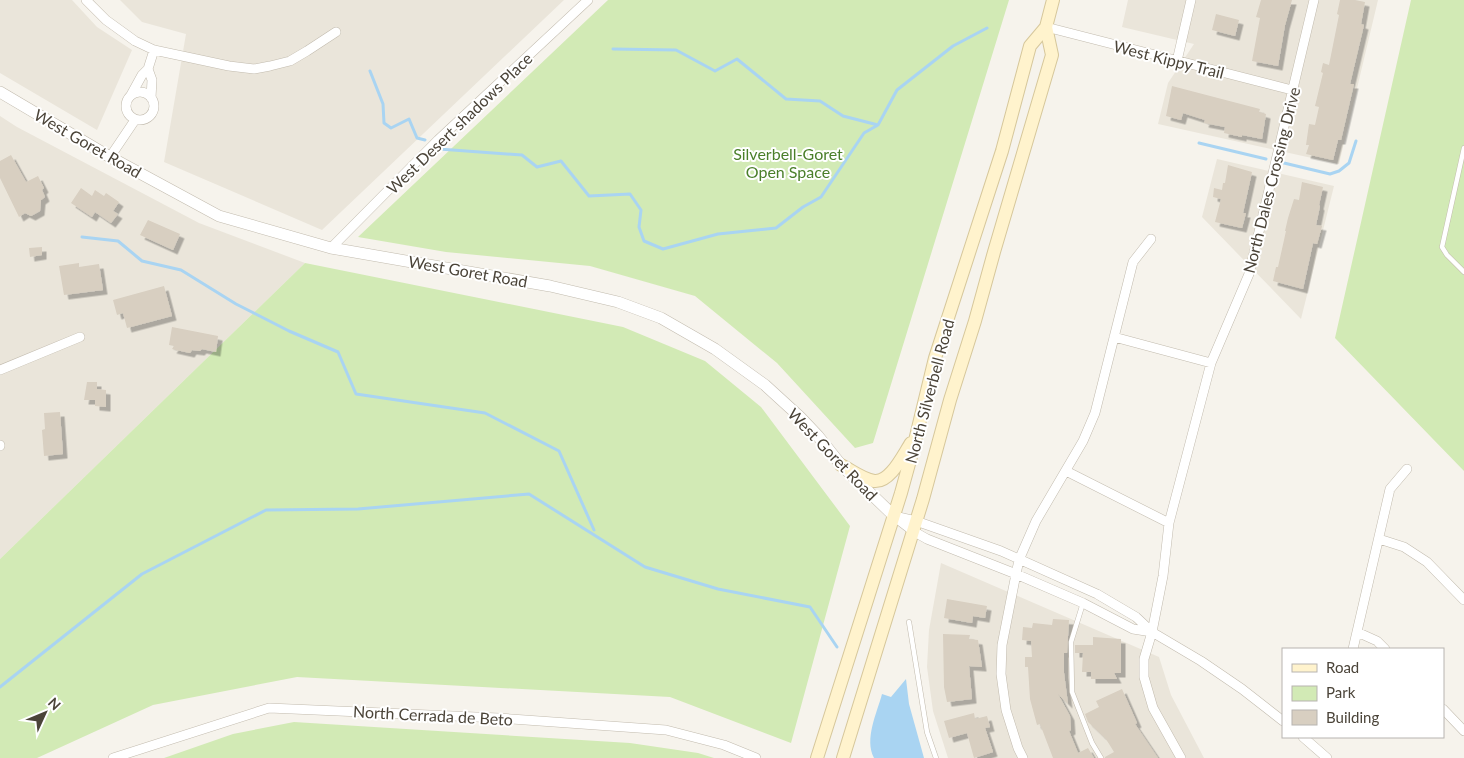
<svg xmlns="http://www.w3.org/2000/svg" width="1464" height="758" viewBox="0 0 1464 758" font-family="Lato,sans-serif">
	<style>
		.residential { fill: #eae5da }
		.green { fill: #d2eab5 }
		.water { fill: #a9d4f2 }
		.lines { fill: none; stroke-linecap: round; stroke-linejoin: round }
		.stream { stroke: #a9d4f2; stroke-width: 3 }
		.building { fill: #d8cfc1; filter: url(#shadow) }
		.service-casing { stroke: #c2bbae; stroke-width: 5.5 }
		.minor-casing { stroke: #c2bbae; stroke-width: 10 }
		.tertiary-casing { stroke: #c2bbae; stroke-width: 12 }
		.secondary-casing { stroke: #d6c79b; stroke-width: 14 }
		.service { stroke: #fff; stroke-width: 4.5 }
		.minor { stroke: #fff; stroke-width: 9 }
		.tertiary { stroke: #fff; stroke-width: 11 }
		.secondary { stroke: #fff3cd; stroke-width: 12 }
		.labels { text-anchor: middle; dominant-baseline: central; stroke-width: 4; stroke-linejoin: round; paint-order: stroke }
		.street-label { font-size: 16px; fill: #4b4439; stroke: #fff }
		.park-label { font-size: 16px; fill: #4a7f2a; stroke: #fff }
	</style>
	<defs>
		<filter id="shadow"><feDropShadow dx="4.5" dy="4.5" stdDeviation="0" flood-color="#0004"/></filter>
	</defs>
	<rect width="100%" height="100%" fill="#f6f3ec"/>
	<path class="residential" d="M0,0H72L97,27L132,50L97,130L0,73Z
		M120,0H564L322,230L164,162L186,34L142,22Z
		M1128,0H1378L1339,164L1158,124L1168,83L1194,44L1122,27Z
		M0,116L17,127L199,223L305,263L0,559Z
		M1217,159L1334,186L1301,319L1202,217Z
		M941,563L1159,657L1171,695L1204,758H948L933,711L927,667L929,630Z"/>
	<path class="green" d="M608,0H1009L873,443L855,448L777,363L695,296L590,266L446,252L358,237Z
		M1411,0H1464V471L1335,338Z
		M305,263L623,327L705,361L761,407L850,526L791,743L670,697L297,677L153,705L37,758H0V559Z
		M294,722L630,743L698,753L714,758H164L233,734Z"/>
	<path class="water" d="M906,679L909,704L924,758H874C864,739 877,713 882,694L891,697Z"/>
	<g class="lines">
		<path class="stream" d="M613,49L676,50L715,71L737,59L786,99L820,101L843,116L878,125
			M370,71L383,104L384,123L391,128L409,119L417,138L425,140
			M1199,143L1266,159
			M439,149L522,155L537,167L561,161L589,196L630,194L641,210L639,227L644,241L663,249L718,234L776,228L803,207L821,197L864,133L878,125L897,90L953,46L987,28
			M1284,163L1330,174L1339,171L1349,163L1356,141
			M82,237L118,241L142,261L181,270L236,304L289,331L338,352L356,394L485,413L559,451L594,530
			M0,687L142,574L266,510L358,509L529,494L645,567L718,589L810,607L837,647"/>
	</g>
	<path class="building" d="M1261,0H1292L1285,25L1278,66L1252,61L1260,18L1256,17Z
		M1340,0H1355L1365,2L1361,24L1364,25L1350,84H1354L1341,140H1338L1333,160L1306,154L1309,145H1306L1309,124L1315,125L1319,107L1315,106L1323,73L1321,72L1323,63L1329,65L1339,15L1337,14Z
		M1216,14L1239,20L1235,36L1212,30Z
		M1172,86L1260,109L1259,112L1266,114L1262,139L1242,135V137L1224,133L1225,127L1204,123L1205,120L1183,113L1181,120L1166,116Z
		M11,155L26,182L38,176L44,188L42,190L45,197L41,200L40,211L31,216L25,213L19,217L0,178V161Z
		M1228,165L1252,172L1243,213H1246L1242,228L1215,222L1221,199L1213,197L1214,188L1222,190L1223,183H1225Z
		M1302,182L1323,187L1319,205L1320,206L1316,225L1322,226L1317,244L1313,243L1303,289L1273,281L1276,267H1278L1286,231H1285L1288,218L1294,199L1299,200Z
		M81,188L92,196L95,190L104,196L106,193L119,202L113,211L118,214L111,223L95,212L92,217L71,203Z
		M148,220L180,234L173,250L140,235Z
		M42,247V255L30,257L29,248Z
		M79,263V267L99,264L103,290L64,295L59,266Z
		M164,286L172,316L127,328L123,313L117,315L113,300Z
		M172,327L218,336L216,352L202,349L200,351L192,350L190,353L172,349L174,346L169,345Z
		M87,382H97V389L106,390V407L95,406V400H84Z
		M60,412L63,454L44,456L42,430L45,429L44,413Z
		M947,599L987,606L985,618L973,616L972,623L944,618Z
		M1053,619L1069,620L1067,653H1064V673L1068,704L1058,694L1070,716L1071,730L1069,731L1078,753L1088,748L1094,758H1053L1040,724L1037,725L1030,699L1028,667H1025V657H1032L1031,641L1022,640L1023,627L1032,628L1033,623L1052,625Z
		M943,634L970,635L969,639L978,640L982,667L969,666L972,699L947,702L944,687Z
		M1093,637L1121,639V673H1114L1117,679H1091V672H1082L1083,653H1075V645H1093Z
		M1122,689L1137,723L1135,724L1158,758H1105V757L1114,752L1106,739L1088,722L1085,714L1099,707L1096,701Z
		M974,713L975,719L987,716L990,727L985,728L993,752L974,758L967,733L949,738L944,721Z"/>
	<g class="lines">
		<g class="service-casing">
			<path id="service" d="M1464,148L1442,247L1447,255L1464,272
				M1083,603L1071,642L1072,692L1092,743L1101,758
				M909,622L927,732L936,758"/>
		</g>
		<g class="minor-casing">
			<path id="minor" d="M86,0L106,20L135,41L154,50L229,66L254,69L270,66L290,61L307,51L336,32
				M1046,27L1292,90
				M1177,61L1191,0
				M148,69L152,80L151,98
				M126 106a14 14 0 1 1 28 0a14 14 0 1 1-28 0Z
				M131,95L142,75L148,69L154,50
				M110,157L135,120
				M331,248L438,140L588,0
				M1114,337L1211,363
				M0,370L80,337
				M0,445V446
				M1066,471L1169,523
				M894,516L916,521L1001,551L1097,594L1136,617L1152,632L1201,661L1242,689L1283,721
				M896,518L913,531L927,539L1016,574L1083,603L1133,629L1152,632
				M1379,539L1404,547L1427,562L1464,600
				M1357,632L1377,641L1385,649
				M1353,649L1390,489L1407,469
				M1443,709L1464,731
				M1303,737L1327,758
				M113,758L269,708L499,718L666,730L724,745L756,758
				M1023,758L1018,748L1006,710L1001,674L1002,645L1016,574L1019,560L1036,521L1083,441L1095,413L1133,262L1151,239
				M1181,758L1153,708L1144,677V659L1152,632L1163,576L1169,523L1211,363L1249,274L1314,0"/>
		</g>
		<g class="tertiary-casing">
			<path id="tertiary" d="M0,92L110,157L219,216L331,248L550,286L618,302L661,318L715,349L765,385L800,417L818,436L841,465L894,516"/>
		</g>
		<g class="secondary-casing">
			<path id="secondary" d="M841,465C851,470 862,479 874,481C890,483 903,455 911,443
				M817,758L901,493L912,453L935,358L1002,151L1030,46L1046,27L1053,0
				M843,758L923,499L950,400L975,321L994,252L1052,55L1046,27"/>
		</g>
		<use href="#service" class="service"/>
		<use href="#minor" class="minor"/>
		<use href="#tertiary" class="tertiary"/>
		<use href="#secondary" class="secondary"/>
	</g>
	<g class="labels">
		<g class="street-label">
			<text transform="translate(1169 59) rotate(14)">West Kippy Trail</text>
			<text transform="translate(459 123) rotate(-44)">West Desert shadows Place</text>
			<text transform="translate(88 143) rotate(30)">West Goret Road</text>
			<text transform="translate(1271 180) rotate(-76)">North Dales Crossing Drive</text>
			<text transform="translate(468 271) rotate(10)">West Goret Road</text>
			<text transform="translate(929 391) rotate(-75)">North Silverbell Road</text>
			<text transform="translate(833 454) rotate(46)">West Goret Road</text>
			<text transform="translate(433 715) rotate(3)">North Cerrada de Beto</text>
		</g>
		<g class="park-label">
			<text x="788" y="153">Silverbell-Goret<tspan x="788" dy="18">Open Space</tspan></text>
		</g>
	</g>
	<rect x="1282" y="648" width="162" height="90" fill="#ffffff" stroke="#b7b4b0"/>
	<rect x="1292" y="664" width="25" height="8" fill="#fff3cd" stroke="#b7b4b0"/>
	<text x="1326" y="673" font-size="15" fill="#4b4439">Road</text>
	<rect x="1292" y="686" width="25" height="15" fill="#d2eab5" stroke="#b7b4b0"/>
	<text x="1326" y="698" font-size="15" fill="#4b4439">Park</text>
	<rect x="1292" y="710" width="25" height="15" fill="#d8cfc1" stroke="#b7b4b0"/>
	<text x="1326" y="723" font-size="15" fill="#4b4439">Building</text>
	<g transform="translate(45 713) rotate(46)" stroke="#ffffff" stroke-width="4" paint-order="stroke">
	<path d="M0-4L9 19L0 12L-9 19Z" fill="#4b4439"/>
	<text y="-8" font-size="14" font-weight="bold" text-anchor="middle" fill="#4b4439">N</text>
	</g>
</svg>
